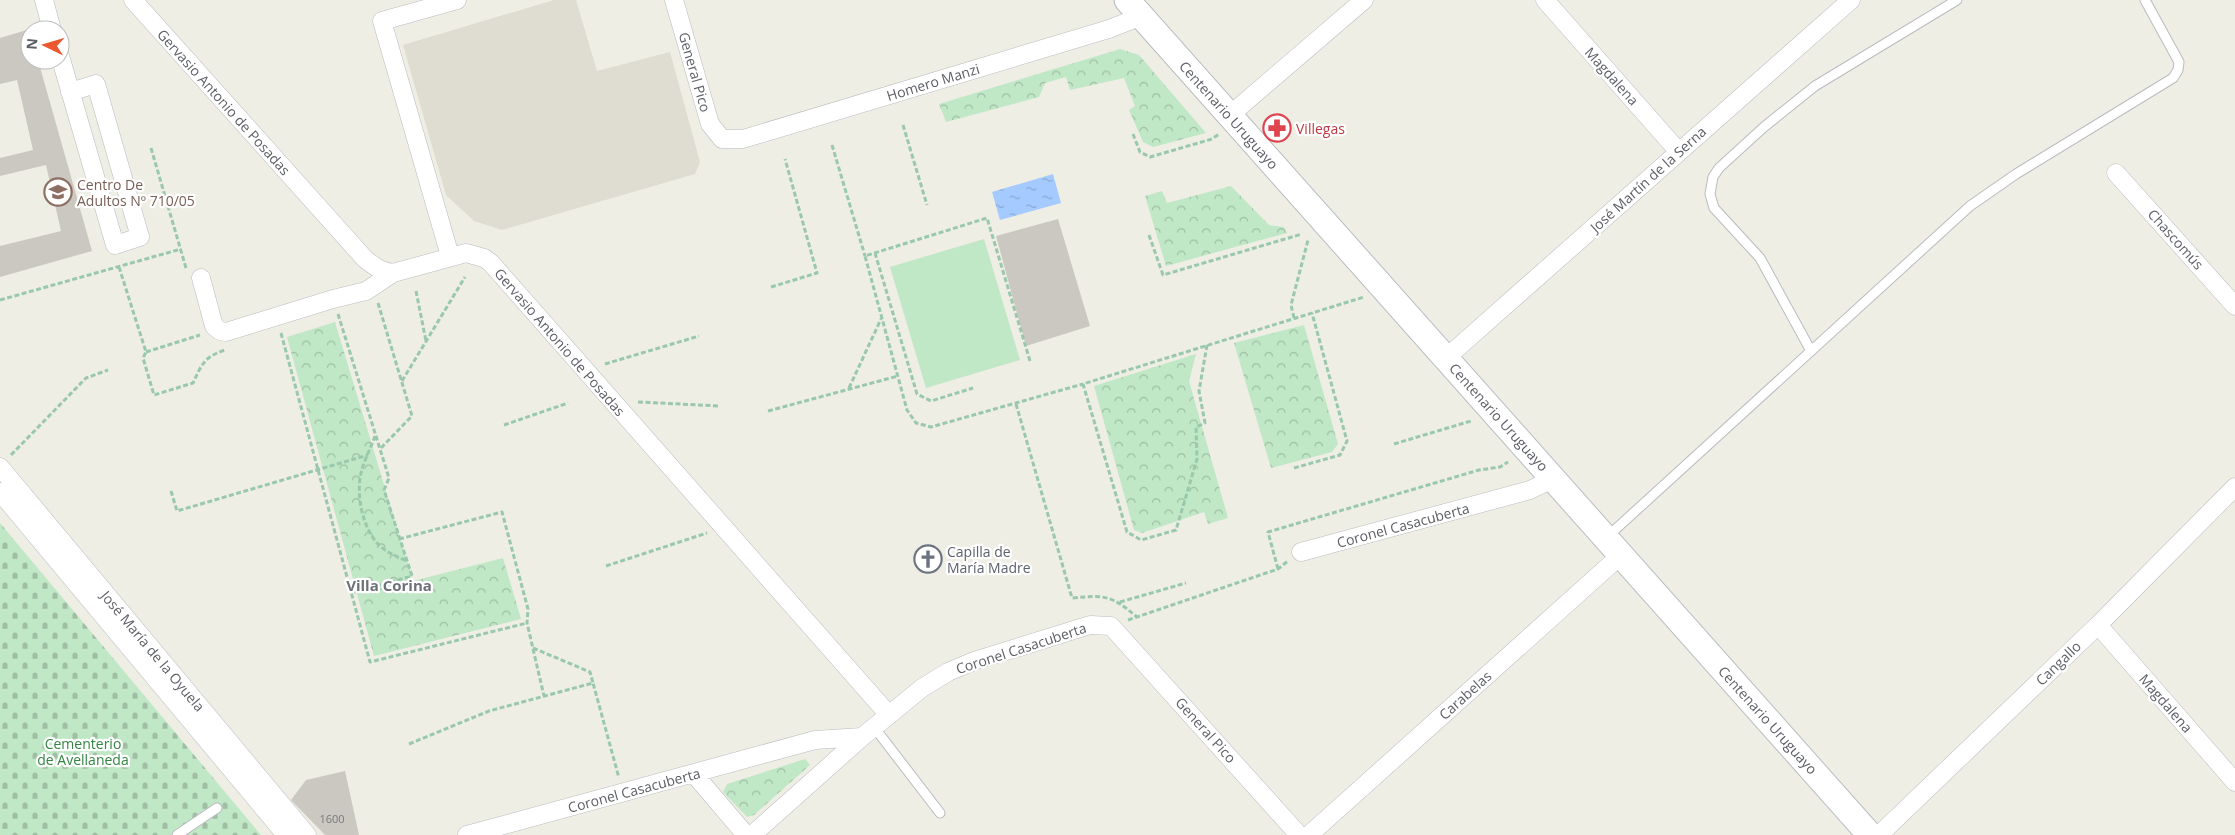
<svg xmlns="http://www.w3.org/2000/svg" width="2235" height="835" viewBox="0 0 2235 835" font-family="'Open Sans',sans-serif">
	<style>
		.education { fill: #dfddd2 }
		.grass { fill: #c0e7c6 }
		.cemetery { fill: url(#cemetery-stones) }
		.park { fill: url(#park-crowns) }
		.water { fill: url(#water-ripples) }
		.building { fill: #cac8c1 }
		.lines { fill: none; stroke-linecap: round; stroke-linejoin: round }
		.lane-casing { stroke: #b9bbc0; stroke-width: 11 }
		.street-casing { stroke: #b9bbc0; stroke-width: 19 }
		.secondary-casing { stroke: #b9bcc2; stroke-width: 27 }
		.path { stroke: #99c8ad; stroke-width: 3; stroke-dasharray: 5 2.5; stroke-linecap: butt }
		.lane { stroke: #fff; stroke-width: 9 }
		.street { stroke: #fff; stroke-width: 18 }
		.secondary { stroke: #fff; stroke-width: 25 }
		.labels { text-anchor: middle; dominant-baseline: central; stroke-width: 4.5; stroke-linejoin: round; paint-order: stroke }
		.number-label { font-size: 11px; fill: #78797c }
		.street-label { font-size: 14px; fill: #5c5f65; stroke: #fff }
		.health-label { font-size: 14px; fill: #be3a42; stroke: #fff; text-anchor: start }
		.education-label { font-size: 14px; fill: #785e54; stroke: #fff; text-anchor: start }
		.worship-label { font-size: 14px; fill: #5b616d; stroke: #fff; text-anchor: start }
		.park-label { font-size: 14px; fill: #338543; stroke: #fff }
		.neighbourhood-label { font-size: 15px; font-weight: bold; fill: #6d7077; stroke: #fff }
	</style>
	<defs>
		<pattern id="cemetery-stones" width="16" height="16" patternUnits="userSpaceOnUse" patternTransform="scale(1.25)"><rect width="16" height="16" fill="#c0e7c6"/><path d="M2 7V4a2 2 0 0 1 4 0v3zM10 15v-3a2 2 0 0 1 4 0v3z" fill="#9fbea4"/></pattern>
		<pattern id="park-crowns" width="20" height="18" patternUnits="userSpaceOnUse" patternTransform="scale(1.25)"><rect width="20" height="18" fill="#c0e7c6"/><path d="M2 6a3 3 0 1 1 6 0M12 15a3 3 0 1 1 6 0" fill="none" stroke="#9fbea4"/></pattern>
		<pattern id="water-ripples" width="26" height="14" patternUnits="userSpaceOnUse" patternTransform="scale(1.25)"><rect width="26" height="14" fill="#a4caff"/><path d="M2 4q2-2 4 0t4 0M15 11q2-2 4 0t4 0" fill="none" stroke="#89a7d2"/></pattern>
	</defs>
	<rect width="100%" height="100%" fill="#efeee4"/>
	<path class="education" d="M554,0H576L597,71L670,52L700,162L695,174L502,230L474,221L446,195L403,45Z"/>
	<path class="grass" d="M984,239L1020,360L926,388L890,267Z"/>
	<path class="cemetery" d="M0,523L261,835H0Z"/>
	<path class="park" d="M1120,49L1139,55L1206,133L1153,147L1143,142L1129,110L1135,106L1124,78L1070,90L1066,77L1045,83L1039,97L946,122L939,104Z
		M1231,186L1269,225L1284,227L1287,233L1166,266L1145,196L1162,191L1167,203Z
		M335,322L413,581L503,558L521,619L374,656L287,337Z
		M1304,325L1338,444L1332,452L1271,468L1234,343Z
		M1196,354L1189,381L1228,518L1208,524L1204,512L1142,533L1134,530L1094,386Z
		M805,759L810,765L754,815L747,817L723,792L727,784Z"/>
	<path class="water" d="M1053,174L1061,203L1000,220L992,192Z"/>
	<path class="building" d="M30,29V60H38L92,251L0,277V246L61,231L46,165L0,176V158L33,150L17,80L0,84V38Z
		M1058,219L1090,326L1026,346L996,236Z
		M345,771L359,835H325L291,800L306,780Z"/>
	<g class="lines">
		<g class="lane-casing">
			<path id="lane" d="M1811,351L1760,258L1714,208L1710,194L1713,177L1719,168L1764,127L1815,86L1957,0
				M1607,537L1970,206L2016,174L2173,78L2178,70L2179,62L2145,0
				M874,727L940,813
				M177,835L217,808"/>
		</g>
		<g class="street-casing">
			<path id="street" d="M44,0L52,30
				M133,0L365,259C374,266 381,272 393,273L466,253L484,258L491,263L889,715
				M674,0L710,124L722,139H743L1109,29L1142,16
				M1545,0L1679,152
				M60,56L115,245L140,237L96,84L70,92
				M1230,115L1364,0
				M2116,173L2235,306
				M450,256L382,21L457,0
				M201,278L214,326L220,331L226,332L333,299L366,291L393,273
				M1446,358L1851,0
				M0,467L307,835
				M0,492L286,835
				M1301,552L1530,490L1553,479
				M2098,625L2235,782
				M694,774L746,835
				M467,835L815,740L862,737L922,688L948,672L974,661L1090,625L1111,626L1299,835
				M752,835L862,737
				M1309,835L1621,555
				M1879,835L2098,625L2235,487"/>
		</g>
		<g class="secondary-casing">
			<path id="secondary" d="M1127,0L1870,835"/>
		</g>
		<path class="path" d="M903,125L927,205
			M1133,134L1140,152L1150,157L1212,139L1219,134
			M832,145L865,256
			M151,148L186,268
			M1149,235L1163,275L1302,234
			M875,253L917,394L931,401L973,388
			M119,267L146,352L143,358L154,395L193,383C202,364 204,357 225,350
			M771,287L817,273L785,159
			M416,291L426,341
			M0,300L181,249
			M378,303L412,416L380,449
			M338,314L389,478L384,490L412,576L352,593
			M1294,318L1291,305L1308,240
			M281,333L370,662L527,623
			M1207,345L1199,391L1205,423L1196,427L1197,459L1176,530L1141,540L1127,532L1083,384C1176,355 1270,326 1364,297
			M146,352L200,335
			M1030,361L987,218L865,256L907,410L916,423L931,427L1083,384
			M605,364L699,336
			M402,381L465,277
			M849,388L881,319
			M638,402L720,406
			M1016,404L1072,598C1106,595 1111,595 1137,617
			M768,411L898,376
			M504,425L568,403
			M375,436C371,448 364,460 361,473C356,494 362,526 377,543C385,552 396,556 407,561
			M1394,444L1471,421
			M11,455L86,378L108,370
			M1294,468L1340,455L1347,441L1312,313
			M171,491L177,511L368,455
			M399,539L502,512L528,609L527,623L544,696
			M606,566L707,533
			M1278,569L1268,532L1479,470L1500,467L1508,462
			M1120,602L1186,583
			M1128,620L1278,569L1288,561
			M533,648L590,672L593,683
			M409,744L489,711L593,683L619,778"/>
		<use href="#lane" class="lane"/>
		<use href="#street" class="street"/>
		<use href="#secondary" class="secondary"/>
	</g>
	<defs>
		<g id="pharmacy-ring" transform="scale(1.4375)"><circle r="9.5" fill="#fff" stroke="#e0444e" stroke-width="1.5"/><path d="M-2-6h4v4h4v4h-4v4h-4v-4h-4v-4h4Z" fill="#e0444e"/></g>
		<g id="school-ring" transform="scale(1.4375)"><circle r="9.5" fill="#fff" stroke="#8d6e63" stroke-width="1.5"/><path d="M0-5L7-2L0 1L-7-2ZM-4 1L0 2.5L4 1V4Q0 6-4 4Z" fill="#8d6e63"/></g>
		<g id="church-ring" transform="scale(1.4375)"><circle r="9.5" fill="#fff" stroke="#6b7280" stroke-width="1.5"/><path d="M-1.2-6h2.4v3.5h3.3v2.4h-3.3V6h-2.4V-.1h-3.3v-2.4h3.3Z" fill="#6b7280"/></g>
	</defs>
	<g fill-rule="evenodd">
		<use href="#pharmacy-ring" x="1277" y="128"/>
		<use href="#school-ring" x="58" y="192"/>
		<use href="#church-ring" x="928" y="559"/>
	</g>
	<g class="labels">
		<g class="number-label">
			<text x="332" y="818">1600</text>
		</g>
		<g class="street-label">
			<text transform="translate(695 72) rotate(74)">General Pico</text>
			<text transform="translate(1612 76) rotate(48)">Magdalena</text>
			<text transform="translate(933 82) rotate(-17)">Homero Manzi</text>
			<text transform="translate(224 102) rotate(48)">Gervasio Antonio de Posadas</text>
			<text transform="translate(1229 115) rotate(48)">Centenario Uruguayo</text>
			<text transform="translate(1648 179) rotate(-42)">José Martín de la Serna</text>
			<text transform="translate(2176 239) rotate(48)">Chascomús</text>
			<text transform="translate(560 342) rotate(49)">Gervasio Antonio de Posadas</text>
			<text transform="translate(1499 417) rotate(48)">Centenario Uruguayo</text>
			<text transform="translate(1403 525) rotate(-15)">Coronel Casacuberta</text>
			<text transform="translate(1021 648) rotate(-18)">Coronel Casacuberta</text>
			<text transform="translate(153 651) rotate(50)">José María de la Oyuela</text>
			<text transform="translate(2058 663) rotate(-44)">Cangallo</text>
			<text transform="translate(1465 695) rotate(-42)">Carabelas</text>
			<text transform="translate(2166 703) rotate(49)">Magdalena</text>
			<text transform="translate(1768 720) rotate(48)">Centenario Uruguayo</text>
			<text transform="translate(1206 730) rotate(48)">General Pico</text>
			<text transform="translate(634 790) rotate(-15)">Coronel Casacuberta</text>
		</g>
		<g class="health-label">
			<text x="1296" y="128">Villegas</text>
		</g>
		<g class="education-label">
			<text x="77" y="184">Centro De<tspan x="77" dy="16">Adultos Nº 710/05</tspan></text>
		</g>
		<g class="worship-label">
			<text x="947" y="551">Capilla de<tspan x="947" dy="16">María Madre</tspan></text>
		</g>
		<g class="park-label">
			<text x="83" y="743">Cementerio<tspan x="83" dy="16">de Avellaneda</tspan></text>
		</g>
		<g class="neighbourhood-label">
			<text x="389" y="585">Villa Corina</text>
		</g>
	</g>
	<g transform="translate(45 45) rotate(275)"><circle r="24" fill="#ffffff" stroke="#bebfc1"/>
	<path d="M0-4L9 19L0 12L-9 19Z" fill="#ec582d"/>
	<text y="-8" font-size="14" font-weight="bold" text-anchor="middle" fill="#5c5f65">N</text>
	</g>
</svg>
